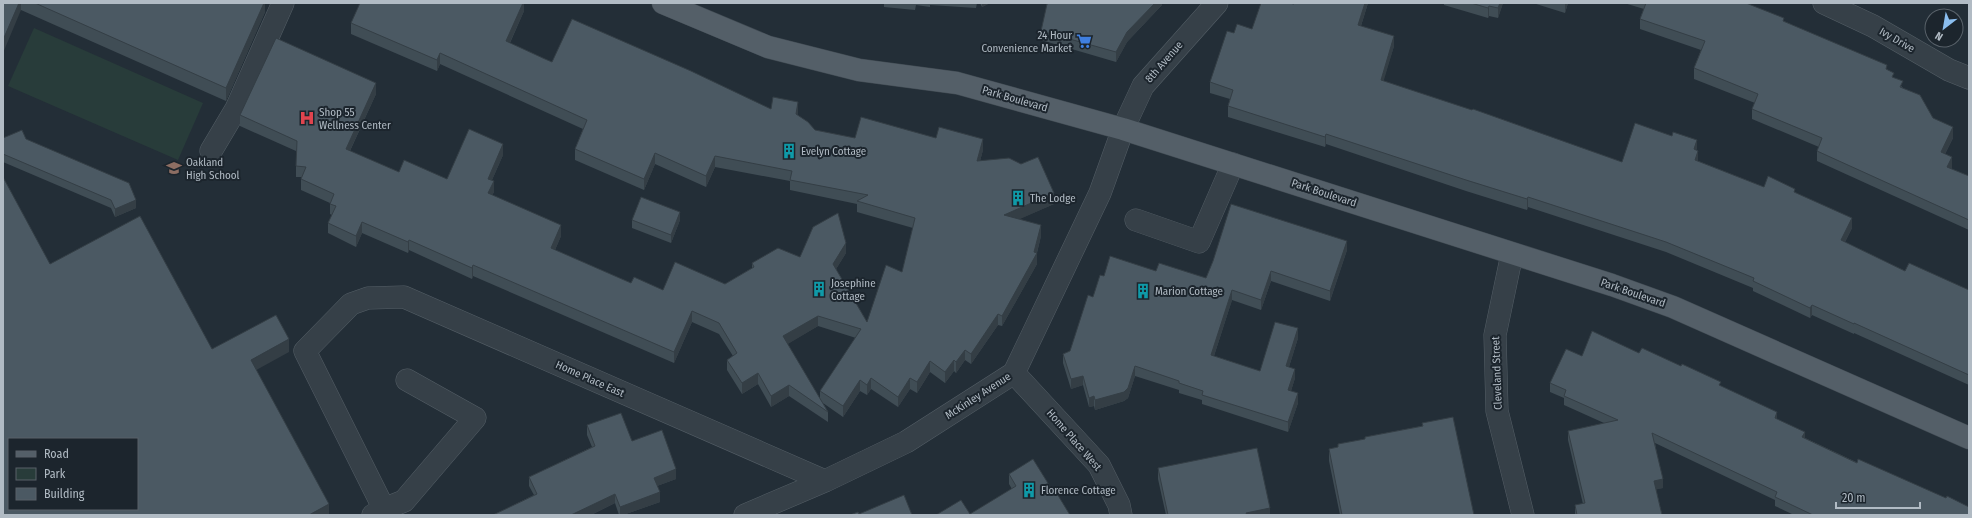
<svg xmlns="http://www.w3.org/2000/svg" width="1972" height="518" viewBox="0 0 1972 518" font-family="'Fira Sans Condensed',sans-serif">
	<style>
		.green { fill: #283c3a }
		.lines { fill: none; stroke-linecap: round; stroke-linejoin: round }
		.minor-casing { stroke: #545e66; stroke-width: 23 }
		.major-casing { stroke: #3f4951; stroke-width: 23 }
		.minor { stroke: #364048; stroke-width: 22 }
		.major { stroke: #545f68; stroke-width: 22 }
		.wall { fill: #404d55; fill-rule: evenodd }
		.shaded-wall { fill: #343e45 }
		.building { fill: #4b5963; stroke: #343e45; fill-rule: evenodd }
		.labels { text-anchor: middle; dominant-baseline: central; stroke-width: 4; stroke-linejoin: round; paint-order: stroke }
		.poi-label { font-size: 11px; fill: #b1bbc4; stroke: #1c252d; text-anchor: start }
		.street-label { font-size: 11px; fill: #b1bbc4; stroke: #1c252d }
	</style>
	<rect width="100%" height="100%" fill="#232e37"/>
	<path class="green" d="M34,28L203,103L178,160L8,86Z"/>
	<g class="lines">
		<g class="minor-casing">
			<path id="minor" d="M1824,3L1873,26L1949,70L1969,78
				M211,151L236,109L283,3
				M1136,220L1199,242L1233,164
				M1512,254L1495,335L1497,411L1523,515
				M1014,373L1099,465L1119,505L1121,515
				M384,509L404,501L475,418L407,380
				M373,515L384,509L305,351L351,304L368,298L404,297L825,481
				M745,515L825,481L906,442L1014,373L1100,193L1123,129L1143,86L1217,3"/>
		</g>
		<g class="major-casing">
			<path id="major" d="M663,3L768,47L859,70L957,83L1123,129L1612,285L1673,307L1969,438"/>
		</g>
		<use href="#minor" class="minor"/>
		<use href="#major" class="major"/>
	</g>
	<path class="wall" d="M3,3H265V12L226,101L21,10Z
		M524,3V11L510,43L545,59L552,62L771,109L798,113L797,115L815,130L855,138H936L983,150L980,161L1054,204L1019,219L1041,236L1037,253V264L1002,326L998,325L971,364L965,360L956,373L954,371L945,383L930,372L917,393L910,389L898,407L871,389L867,395L860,391L843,417L823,403L828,412V422L789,396L771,407L758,384L742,394L727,370V360L733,356L719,334L692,322L674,363L473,276L472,279L409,250L408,253L362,233L356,247L328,233V223L332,215L330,214V203L301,190V179L302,177H296V151L240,126V115L376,94L350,151L399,172L447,179L503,155L492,180L494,192L492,195L561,236L555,250L631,283L663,290L725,284L752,268V263L800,257L846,253L836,269L867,322L902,272L913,228L857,212V204L790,190V181L715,167L706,187L655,164L644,190L575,160V149L583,129L440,64L437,71L351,34V23ZM818,326L856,338L820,391V400L787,344Z
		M884,3H977L976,8L930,5V7L916,5L915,10L884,7Z
		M980,3H990L982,7Z
		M1162,3V5L1127,42L1116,62L1041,40V31Z
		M1294,3H1368L1361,26L1394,46L1383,81L1622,162L1697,150L1698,161L1764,187L1795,192L1852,228L1845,242L1905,271L1969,290V385L1854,333V334L1812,315L1810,318L1753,291V288L1666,252L1528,207L1527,210L1466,191L1326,144L1325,147L1228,117V106L1230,99L1210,93V82L1234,33L1252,29L1294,4Z
		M1444,3H1503L1498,18L1489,16L1488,18L1444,5Z
		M1533,3H1568L1565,13Z
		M1624,3H1746L1887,70L1903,88L1953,138L1945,154L1952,168L1951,169L1969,176V230L1817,161V151L1819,147L1752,119V109L1755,103L1694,79V68L1701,50L1640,29V19L1644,9Z
		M3,138L26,139L136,208L115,217L111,208L3,162Z
		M632,220H680L671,243L632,228Z
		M1347,250L1330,301L1271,281L1261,310L1232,300L1214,356L1260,371L1298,338L1289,367L1295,378L1291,391L1298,403L1288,432L1202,404V400L1179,393V390L1135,376L1128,398L1124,401L1095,410L1094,406L1089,407L1083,385L1071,389L1063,363V354L1070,351L1093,297L1104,276L1156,271L1206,278Z
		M1639,353L1721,386L1777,419L1805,438L1969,515H1794L1775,506V500L1655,443L1663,488L1656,489L1662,515H1575V505L1583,504L1568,440V431L1604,423L1564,405V398L1550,392V383L1582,356Z
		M1422,423L1474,515H1340L1329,461V449L1338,447V444L1365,439V437L1422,426Z
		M587,425L632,441L676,479L657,486L660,502L623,515H619L615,503L591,515H493L534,495L529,486V477L592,447L587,435Z
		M1158,468L1270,515H1166L1158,479Z
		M1009,474L1051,488L970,514L1012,489L1009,484Z"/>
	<path class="shaded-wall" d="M19,3H21V10L3,53V40Z
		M264,3H265V12L226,101V88Z
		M523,3H524V11L506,51V41Z
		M982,3H990L982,7Z
		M1155,3H1162V5L1127,42L1116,62V52L1127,32Z
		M1365,3H1368L1358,35V25Z
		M1500,3H1503L1498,18V8Z
		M1565,3H1568L1565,13Z
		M1489,6V16L1488,18V8Z
		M1394,36V46L1381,90V80Z
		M440,53V64L437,71V60Z
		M376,83V94L346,159V149Z
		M798,102V113L796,125V114Z
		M1953,127V138L1941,162V152Z
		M1326,134V144L1325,147V137Z
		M983,139V150L977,172V161Z
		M1697,140V150L1694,149Z
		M503,144V155L488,189V179Z
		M1698,151V161L1695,160Z
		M655,153V164L644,190V179Z
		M715,156V167L706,187V176Z
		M1952,157V168L1947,177V167Z
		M494,181V192L488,204V193Z
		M1054,193V204L1004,226V215Z
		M1528,197V207L1527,210V199Z
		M136,200V208L115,217V209Z
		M680,212V220L671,243V235Z
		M1852,218V228L1841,250V240Z
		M362,222V233L356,247V236Z
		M561,225V236L551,259V248Z
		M1041,225V236L1036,256L1037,253V264L1002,326V316L1034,252Z
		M409,240V250L408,253V242Z
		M1347,241V250L1330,301V291Z
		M846,243V253L833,274V264Z
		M473,265V276L472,279V268Z
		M1271,271V281L1261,310V300Z
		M1232,290V300L1211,365V355Z
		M1812,305V315L1810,318V308Z
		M692,311V322L674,363V352Z
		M998,314V325L971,364V354Z
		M818,316V326L783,347V336Z
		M1298,328V338L1286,376V366Z
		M289,339V352L251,373V360Z
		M965,350V360L956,373V362Z
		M954,360V371L945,383V372Z
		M930,361V372L917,393V382Z
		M1135,366V376L1128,398L1124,401L1095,410V400Z
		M1295,369V378L1288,400V390Z
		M758,373V384L742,394V383Z
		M1083,376V385L1071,389V379Z
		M871,378V389L867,395V385Z
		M910,378V389L898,407V397Z
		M860,380V391L843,417V406Z
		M789,385V396L771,407V396Z
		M1298,393V403L1288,432V422Z
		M1094,396V406L1089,407V398Z
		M1777,412V422L1775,418Z
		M1805,432V441L1802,437Z
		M676,469V479L654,487V478Z
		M1663,479V488L1654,490V481Z
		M660,492V502L623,515H620V507Z
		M615,494V503L591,515H571Z
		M329,504V515H309Z
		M1270,508V515H1246V513Z"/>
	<path class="building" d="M3,3H19L3,40Z
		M35,3H264L226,88Z
		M360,3H523L506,41L545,59L552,62L572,19L691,71L771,109L773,97L798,102L796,114L808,122L815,130L855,138L861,117L936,138L939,127L983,139L977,161L1009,158L1021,164L1038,157L1054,193L1004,215L1041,225L1034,252L1037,253L1002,316L998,314L971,354L965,350L956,362L954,360L945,372L930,361L917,382L910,378L898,397L871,378L867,385L860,380L843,406L820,391L861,329L818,316L783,336L828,412L789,385L771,396L758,373L742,383L727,360L737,353L719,323L692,311L674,352L473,265L472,268L409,240L408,242L362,222L356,236L328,223L336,206L330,204L334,194L301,179L306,167L296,166L297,141L240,115L276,38L376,83L346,149L399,172L404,160L447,179L469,129L503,144L488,179L494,181L488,193L561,225L551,248L631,283L634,277L663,290L675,262L725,284L754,267L752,263L778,248L800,257L813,227L838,213L846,243L833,264L867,322L886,265L902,272L915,218L857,201L868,195L790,180L792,171L715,156L706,176L655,153L644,179L575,149L587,120L440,53L437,60L351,23Z
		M1050,3H1155L1127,32L1116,52L1041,31L1047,4Z
		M1261,3H1289L1294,4V3H1365L1358,25L1394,36L1381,80L1472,110L1473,109L1622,162L1635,123L1672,136L1673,132L1697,140L1694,149L1698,151L1695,160L1764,187L1768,176L1795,189L1794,192L1852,218L1841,240L1905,271L1909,263L1969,290V375L1854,323V324L1812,305L1810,308L1753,281L1754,278L1666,242L1528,197L1527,199L1466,180L1326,134L1325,137L1228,106L1233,90L1210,82L1227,31L1234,33L1237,24L1252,29Z
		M1471,3H1500L1498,8L1489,6L1488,8Z
		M1646,3H1746L1784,18L1783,21L1887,65L1886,69L1894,73L1892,77L1903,81L1900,87L1920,95L1933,118L1953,127L1941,152L1952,157L1947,167L1969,176V220L1817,151L1822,138L1752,109L1758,94L1694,68L1705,41L1640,19Z
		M22,130L26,139L129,183L136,200L115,209L111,200L3,154V138Z
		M3,177L50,264L140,216L212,349L276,315L289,339L251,360L329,504L309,515H3ZM9,439H137V509H9Z
		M641,197L680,212L671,235L632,220Z
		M1231,204L1347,241L1330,291L1271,271L1261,300L1232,290L1211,355L1260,371L1275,322L1298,328L1286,366L1295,369L1288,390L1298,393L1288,422L1202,395L1203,391L1179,383V381L1135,366L1128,388L1124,392L1095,400L1094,396L1089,398L1083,376L1071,379L1063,354L1070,351L1088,295L1093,297L1100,275L1104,276L1110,256L1156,271L1159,263L1206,278L1213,261Z
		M1592,331L1639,353L1642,348L1681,366L1682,364L1721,382L1719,385L1777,412L1775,418L1805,432L1802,437L1857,463L1858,459L1946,498L1947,496L1969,507V515H1813L1775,497L1777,492L1652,433L1663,479L1654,481L1662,515H1577L1575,505L1585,503L1568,431L1618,420L1564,396L1566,390L1550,383L1566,349L1582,356Z
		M621,413L632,441L662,430L676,469L654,478L660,492L620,507L615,494L571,515H493L537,494L529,477L595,446L587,425Z
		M1453,417L1474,515H1342L1329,449L1338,447V444L1365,439V437L1423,426L1422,423Z
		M1257,448L1270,508L1246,513L1247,515H1168L1158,468Z
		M1033,459L1051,488L1053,487L1070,515H936L961,500L970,514L1016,486L1009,474Z
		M904,495L912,515H850L858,512L859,514Z"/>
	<defs>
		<g id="supermarket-bare" transform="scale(1.2)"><path d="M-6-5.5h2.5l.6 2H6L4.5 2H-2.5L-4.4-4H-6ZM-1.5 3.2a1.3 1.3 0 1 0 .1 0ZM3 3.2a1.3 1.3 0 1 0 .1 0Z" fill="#3f7fe0" stroke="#1c252d" stroke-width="2.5" paint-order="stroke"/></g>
		<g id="hospital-bare" transform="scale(1.2)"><path d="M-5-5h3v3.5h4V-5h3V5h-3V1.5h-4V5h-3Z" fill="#e0444e" stroke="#1c252d" stroke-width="2.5" paint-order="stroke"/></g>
		<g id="building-bare" transform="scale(1.2)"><path d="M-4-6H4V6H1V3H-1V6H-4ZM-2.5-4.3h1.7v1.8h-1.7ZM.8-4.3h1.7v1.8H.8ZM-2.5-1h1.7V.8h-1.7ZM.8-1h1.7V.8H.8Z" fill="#0f9aa8" stroke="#1c252d" stroke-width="2.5" paint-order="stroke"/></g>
		<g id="school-bare" transform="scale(1.2)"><path d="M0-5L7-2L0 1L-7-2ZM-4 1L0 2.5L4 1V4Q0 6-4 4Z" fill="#8d6e63" stroke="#1c252d" stroke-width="2.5" paint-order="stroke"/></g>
	</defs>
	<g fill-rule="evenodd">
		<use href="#supermarket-bare" x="1084" y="41"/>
		<use href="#hospital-bare" x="307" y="118"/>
		<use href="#building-bare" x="789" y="151"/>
		<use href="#school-bare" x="174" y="168"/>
		<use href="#building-bare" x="1018" y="198"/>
		<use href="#building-bare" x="819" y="289"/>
		<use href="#building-bare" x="1143" y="291"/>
		<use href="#building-bare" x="1029" y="490"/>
	</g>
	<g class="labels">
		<g class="poi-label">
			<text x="1072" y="35" text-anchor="end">24 Hour<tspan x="1072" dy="13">Convenience Market</tspan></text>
			<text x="319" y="112">Shop 55<tspan x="319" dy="13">Wellness Center</tspan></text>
			<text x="801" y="151">Evelyn Cottage</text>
			<text x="186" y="162">Oakland<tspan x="186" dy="13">High School</tspan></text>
			<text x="1030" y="198">The Lodge</text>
			<text x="831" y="283">Josephine<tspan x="831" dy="13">Cottage</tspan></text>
			<text x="1155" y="291">Marion Cottage</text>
			<text x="1041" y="490">Florence Cottage</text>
		</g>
		<g class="street-label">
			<text transform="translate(1897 40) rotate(30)">Ivy Drive</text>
			<text transform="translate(1164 62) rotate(-49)">8th Avenue</text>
			<text transform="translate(1015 99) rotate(16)">Park Boulevard</text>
			<text transform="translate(1324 193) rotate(18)">Park Boulevard</text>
			<text transform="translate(1633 293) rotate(19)">Park Boulevard</text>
			<text transform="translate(1497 373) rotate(-92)">Cleveland Street</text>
			<text transform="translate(590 379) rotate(24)">Home Place East</text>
			<text transform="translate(978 396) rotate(-33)">McKinley Avenue</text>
			<text transform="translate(1074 440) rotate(49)">Home Place West</text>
		</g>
	</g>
	<rect width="1972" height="518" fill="none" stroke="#b1bbc4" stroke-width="8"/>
	<rect x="8" y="438" width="130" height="72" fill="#1c252d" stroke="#586169"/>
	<rect x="16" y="451" width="20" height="6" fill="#545f68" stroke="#586169"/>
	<text x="44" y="458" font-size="12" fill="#b1bbc4">Road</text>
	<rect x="16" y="468" width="20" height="12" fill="#283c3a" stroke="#586169"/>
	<text x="44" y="478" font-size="12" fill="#b1bbc4">Park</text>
	<rect x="16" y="488" width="20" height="12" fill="#4b5963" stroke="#586169"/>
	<text x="44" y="498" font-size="12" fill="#b1bbc4">Building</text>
	<g transform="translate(1944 28) rotate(211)"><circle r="19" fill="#1c252d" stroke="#586169"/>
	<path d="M0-3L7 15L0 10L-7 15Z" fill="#8bbeef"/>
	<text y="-6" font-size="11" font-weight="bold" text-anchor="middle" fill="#b1bbc4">N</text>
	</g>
	<path d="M1836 502v6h84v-6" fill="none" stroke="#b1bbc4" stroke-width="2"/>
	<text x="1842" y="502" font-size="12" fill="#b1bbc4" stroke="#1c252d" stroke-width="3" paint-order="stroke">20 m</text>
</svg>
